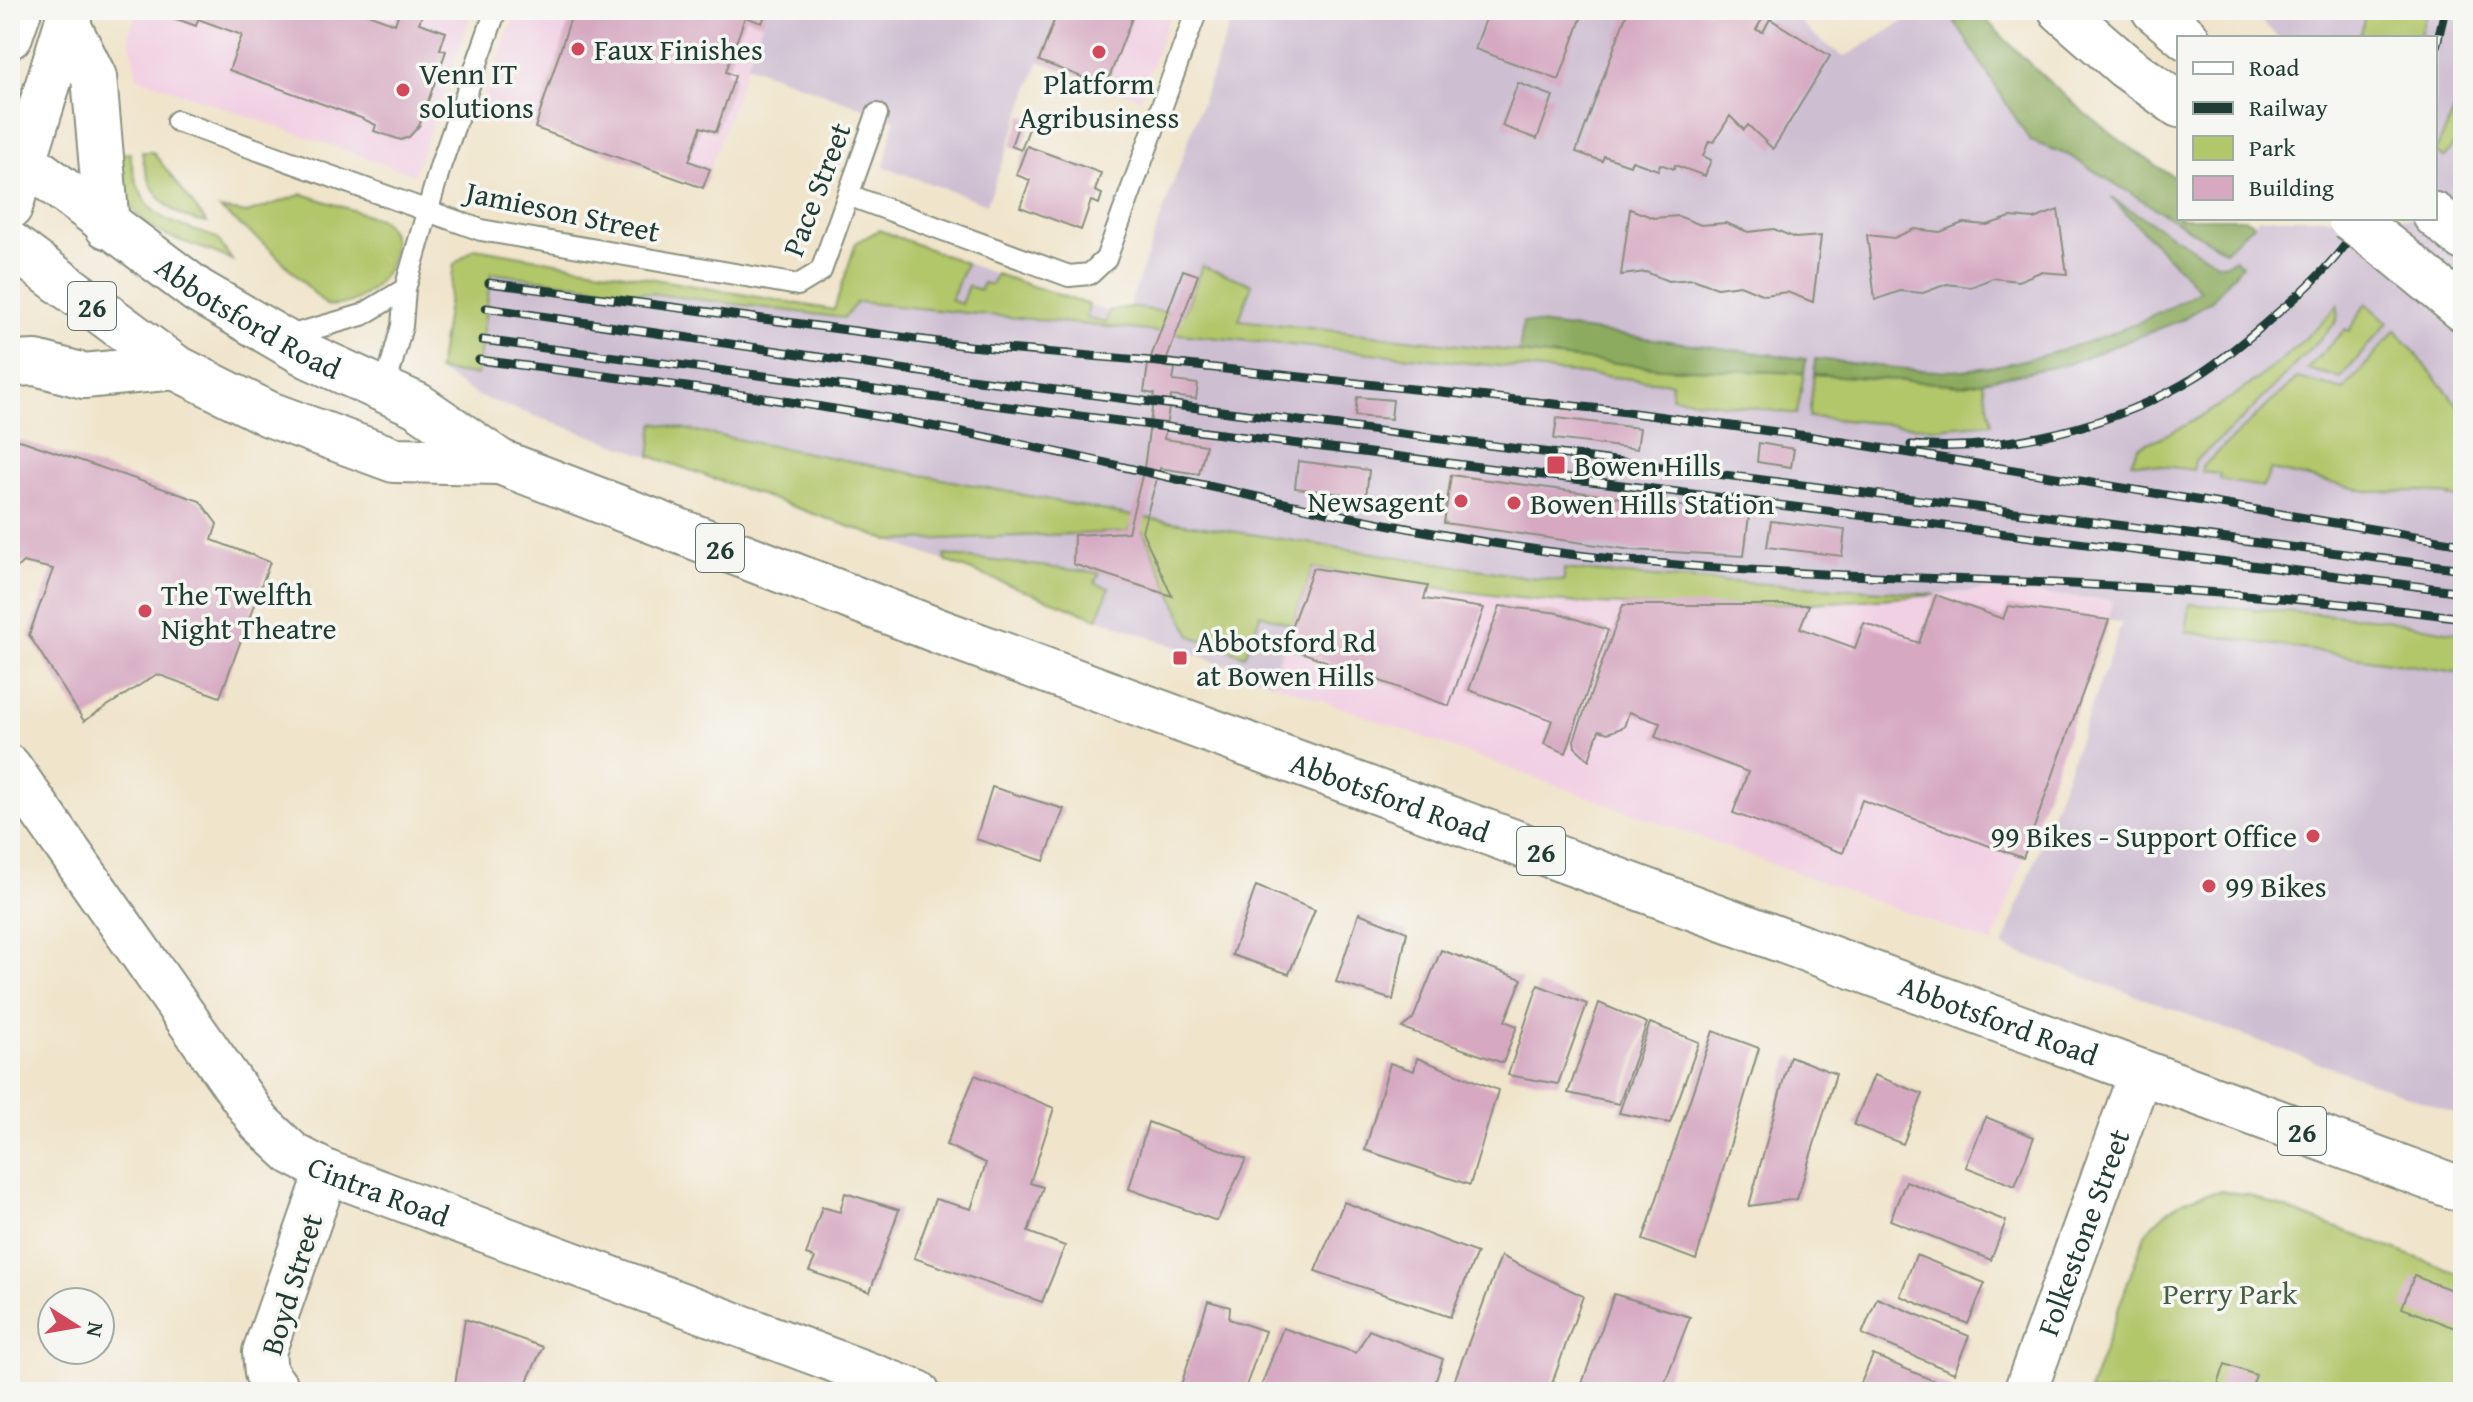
<svg xmlns="http://www.w3.org/2000/svg" width="2473" height="1402" viewBox="0 0 2473 1402" font-family="'Gentium Book Plus',serif">
	<style>
		.built { fill: #f1d0e3 }
		.industrial { fill: #cebed1 }
		.green { fill: #b2c66a; stroke: #68824f; stroke-width: 2 }
		.forest { fill: #8dab5e; stroke: #567449; stroke-width: 2 }
		.building { fill: #d6a9c1 }
		.lines { fill: none; stroke-linecap: round; stroke-linejoin: round }
		.service-casing { stroke: #88907f; stroke-width: 24 }
		.minor-casing { stroke: #88907f; stroke-width: 46 }
		.primary-casing { stroke: #88907f; stroke-width: 48 }
		.trunk-casing { stroke: #88907f; stroke-width: 48 }
		.motorway-casing { stroke: #88907f; stroke-width: 48 }
		.service { stroke: #fff; stroke-width: 20 }
		.minor { stroke: #fff; stroke-width: 42 }
		.primary { stroke: #fff; stroke-width: 44 }
		.trunk { stroke: #fff; stroke-width: 44 }
		.motorway { stroke: #fff; stroke-width: 44 }
		.rail-casing { stroke: #1f3d34; stroke-width: 9 }
		.rail { stroke: #f6f6f2; stroke-width: 6; stroke-dasharray: 18; stroke-linecap: butt }
		.motorway-bridge-casing { stroke: #88907f; stroke-width: 48; stroke-linecap: butt }
		.motorway-bridge { stroke: #fff; stroke-width: 44 }
		.poi-dot { fill: #d1495b; stroke: #f6f6f2; stroke-width: 3 }
		.labels { text-anchor: middle; dominant-baseline: central; stroke-width: 7; stroke-linejoin: round; paint-order: stroke }
		.shield { fill: #f6f6f2; stroke: #60746d; stroke-width: 2 }
		.shield-label { font-size: 28px; font-weight: bold; fill: #1f3d34 }
		.poi-label { font-size: 30px; fill: #1f3d34; stroke: #f6f6f2; text-anchor: start }
		.street-label { font-size: 30px; fill: #1f3d34; stroke: #f6f6f2 }
		.park-label { font-size: 30px; fill: #445f42; stroke: #f6f6f2 }
	</style>
	<rect width="100%" height="100%" fill="#f6f6f2"/>
	<filter id="ink" filterUnits="userSpaceOnUse"><feTurbulence type="fractalNoise" baseFrequency=".0125" numOctaves="2"/><feDisplacementMap in="SourceGraphic" scale="16" xChannelSelector="R" yChannelSelector="G"/><feConvolveMatrix kernelMatrix="1 2 1 2 8 2 1 2 1" color-interpolation-filters="sRGB"/></filter>
	<filter id="wash" filterUnits="userSpaceOnUse"><feTurbulence type="fractalNoise" baseFrequency=".006" numOctaves="4" result="noise"/><feDisplacementMap in="SourceGraphic" scale="32" xChannelSelector="R" yChannelSelector="G"/><feGaussianBlur stdDeviation="1.8" result="paint"/><feColorMatrix in="noise" values="0 0 0 0 0 0 0 0 0 0 0 0 0 0 0 0 0 1.4 0 .05"/><feComposite in="paint" operator="in"/></filter>
	<g filter="url(#wash)">
		<rect width="100%" height="100%" fill="#f0e4ca"/>
		<path class="built" d="M138,10H473L414,175L137,77L129,33Z
			M516,10H767L703,188L481,109Z
			M1058,10H1172L1140,98L1039,61Z
			M1313,568L1502,596L1623,605H1809L1990,590L2113,600L2109,620L1993,944L1271,682Z"/>
		<path class="industrial" d="M767,10H1058L987,204L884,167L895,120L747,65Z
			M1235,10H1790L1812,34L1844,57L1923,10H1977L2047,80L2095,121L2179,180V218H2244L2254,223L2258,218H2435V38H2279L2249,10H2463V1116L2003,947L2122,623L2109,620L2112,600L1990,590L1809,605H1623L1502,596L1313,568L1271,682L890,541L478,396L438,371L454,264L475,248L834,310L856,243L879,230L1061,299L1109,311L1129,307Z"/>
		<path class="green" d="M2348,10H2427L2419,38H2360L2364,19Z
			M2463,93V132L2444,158L2435,152Z
			M142,152H153L207,223C167,217 147,190 142,152Z
			M130,153C140,219 162,219 217,238L232,260C169,231 126,242 116,154Z
			M303,194L382,220C417,252 367,312 326,305L269,248L220,209L247,213Z
			M879,230L966,263L951,300L961,304L968,286L980,290L983,283L991,285L996,274L1089,305L1086,318L1106,323L1109,311L1129,307L1184,314L1202,266L1252,284L1239,320L1662,368L1804,373L1797,414L1671,397L1672,383L857,302L844,318L491,273L477,375L438,371L454,264L475,248L834,310L856,243Z
			M2366,303L2388,322L2341,378L2307,369L2345,329L2349,331Z
			M2338,305L2337,321L2245,417L2195,461L2193,470L2131,462L2138,447C2217,416 2281,367 2338,305Z
			M2396,330L2463,411V499L2425,491L2372,492L2271,470L2263,487L2220,480V474L2202,472V467L2297,378L2344,390Z
			M1814,374L1963,385L1983,381L1992,423L1936,428L1809,417Z
			M654,423L1127,515L1528,577L1564,581V569C1688,583 1812,584 1936,595C1792,606 1644,613 1500,596C1437,589 1375,578 1313,568L1292,625L1261,614L1245,656L1191,636L1143,531L1130,526L1128,532L890,541L650,456Z
			M944,555L1099,573L1095,583L1109,588L1098,618L945,561Z
			M2190,604L2382,619L2463,634V673L2186,632Z
			M2222,1191L2249,1195L2463,1275V1392H2089L2145,1234C2166,1207 2188,1195 2222,1191Z"/>
		<path class="forest" d="M1973,10H1977C2037,75 2103,134 2179,180V218H2244L2254,224L2225,251L2068,155L2030,141L1955,22Z
			M2111,198L2217,263L2226,264L2234,259L2242,265L2212,300L2181,320L2068,364L1963,385L1814,374L1815,359C1858,363 1922,374 1963,370C2034,364 2140,329 2200,290Z
			M1523,322L1806,359L1804,373L1662,368L1519,353Z"/>
		<g id="blocks">
			<path class="building" d="M167,10H357L395,24L398,15L385,10H424L419,23L446,32L440,49L446,51L419,126L409,137L401,140L374,131L376,125L361,118L229,70L242,35L198,19L196,26L165,15Z
				M553,10H767L762,23L745,17L726,72L735,76L716,132L701,127L689,161L710,169L703,188L535,128L571,17Z
				M1058,10H1135L1106,86L1039,61Z
				M1489,10H1584L1559,80L1475,49Z
				M1628,10H1767L1756,30L1763,32L1770,19L1830,56L1773,149L1748,125L1744,130L1730,116L1714,142L1709,141L1703,156L1711,160L1705,176L1675,165L1674,169L1660,164L1658,170L1632,161L1630,165L1604,156L1602,161L1576,152Z
				M1518,83L1553,96L1537,139L1502,126Z
				M1022,115L1033,118L1021,150L1011,146Z
				M1027,146L1101,173L1095,191L1102,194L1099,204L1091,201L1081,230L1020,207L1030,180L1016,175Z
				M1630,209L1654,218L1678,216L1701,225L1726,223L1748,232L1774,229L1795,238L1821,236L1813,302L1787,292L1764,295L1740,285L1717,288L1693,279L1668,281L1646,272L1621,275Z
				M2058,210L2067,274L2040,272L2018,281L1993,278L1971,287L1947,284L1923,293L1900,291L1875,300L1867,235L1894,238L1914,229L1940,232L1963,223L1987,225L2011,217L2034,219Z
				M1183,270L1198,275L1164,367L1175,368L1173,381L1198,384L1196,399L1171,396L1164,439L1206,445L1199,474L1160,468L1142,531L1172,596L1073,564L1074,535L1128,532L1144,468L1154,394L1144,392L1148,365Z
				M1357,397L1393,400L1391,419L1355,416Z
				M1557,418L1640,428L1637,449L1554,439Z
				M20,440L200,501L217,524L212,540L270,562L220,697L157,674L84,721L29,635L53,569L23,562L10,574V443Z
				M1759,443L1794,449L1791,467L1757,462Z
				M1298,461L1369,470L1366,497L1295,488Z
				M1451,475L1749,515L1744,556L1632,550L1444,523Z
				M1771,521L1845,530L1842,556L1767,547Z
				M1313,568L1428,586L1424,599L1484,608L1449,706L1284,646Z
				M1936,595L2003,619L2008,606L2109,620L2023,858L1862,800L1843,853L1733,813L1748,772L1655,737L1660,723L1629,712L1624,727L1608,733L1599,730L1589,760L1575,747L1574,740L1623,605H1809L1800,628L1855,648L1864,623L1919,643Z
				M1500,606L1559,613L1608,630L1566,753L1544,744L1552,720L1469,690Z
				M992,787L1064,809L1044,861L976,839Z
				M1256,886L1315,910L1289,974L1232,955Z
				M1359,913L1407,932L1393,1000L1336,982Z
				M1441,950L1522,979L1505,1021L1517,1026L1503,1063L1402,1028L1413,1019Z
				M1538,985L1587,1004L1558,1084L1508,1075Z
				M1599,1003L1647,1023L1619,1104L1568,1093Z
				M1650,1023L1699,1042L1670,1123L1619,1113Z
				M1713,1031L1759,1048L1696,1260L1643,1240Z
				M1790,1056L1836,1074L1797,1199L1749,1206Z
				M1417,1058L1498,1090L1470,1185L1365,1150L1390,1063L1414,1071Z
				M975,1075L1054,1108L1030,1183L1043,1187L1028,1232L1065,1246L1042,1302L914,1258L935,1199L971,1209L986,1163L946,1145Z
				M1874,1075L1923,1094L1903,1144L1854,1125Z
				M1986,1117L2034,1137L2015,1186L1966,1167Z
				M1148,1122L1246,1159L1217,1221L1129,1189Z
				M1906,1181L2006,1221L1991,1260L1890,1220Z
				M845,1193L899,1210L870,1292L809,1271L815,1258L806,1255L822,1207L840,1212Z
				M1344,1202L1477,1253L1450,1317L1315,1271Z
				M1916,1255L1985,1283L1968,1324L1900,1296Z
				M1501,1256L1583,1296L1549,1392H1450Z
				M2414,1276L2463,1294V1331L2402,1308Z
				M1614,1294L1690,1317L1661,1392H1579Z
				M1877,1298L1969,1336L1954,1373L1862,1334Z
				M1208,1301L1230,1307L1229,1319L1265,1331L1244,1392H1193L1180,1388Z
				M465,1319L543,1347L522,1392H454Z
				M1283,1328L1356,1353L1369,1330L1443,1359L1432,1392H1259Z
				M1873,1355L1951,1388L1950,1392H1857Z
				M2225,1364L2256,1375L2250,1392L2218,1385Z"/>
		</g>
	</g>
	<g filter="url(#ink)">
		<use href="#blocks" fill-opacity="0" stroke="#88907f" stroke-width="2"/>
		<g class="lines">
			<g class="service-casing">
				<path id="service" d="M177,121L481,230L798,285L821,271L877,114
					M848,195L1069,276L1090,274L1106,259L1197,10
					M285,337L362,315L405,289
					M384,391L402,326L405,289L441,164L496,10"/>
			</g>
			<g class="minor-casing">
				<g id="minor">
					<path id="s1" d="M10,767L260,1123L293,1154L327,1172L918,1392"/>
					<path d="M280,1392L266,1373L264,1352L327,1172"/>
					<path id="s2" d="M2025,1392L2141,1071"/>
				</g>
			</g>
			<g class="primary-casing">
				<path id="primary" d="M10,36L19,10
					M10,207L71,10"/>
			</g>
			<g class="trunk-casing">
				<g id="trunk">
					<path d="M67,23L94,77L107,226"/>
					<path id="s3" d="M10,150L198,291L311,357L417,405L500,462L941,632L2463,1190"/>
					<path d="M10,244L175,367L269,414L394,460L500,462"/>
					<path d="M10,364L36,363L84,376L175,367"/>
				</g>
			</g>
			<g class="motorway-casing">
				<path id="motorway" d="M2061,10L2125,66L2179,105
					M2154,10L2187,38
					M2435,215L2463,238
					M2398,255L2463,309"/>
			</g>
			<use href="#service" class="service"/>
			<use href="#minor" class="minor"/>
			<use href="#primary" class="primary"/>
			<use href="#trunk" class="trunk"/>
			<use href="#motorway" class="motorway"/>
			<g class="rail-casing">
				<path id="rail" d="M2435,51L2445,10
					M489,283L969,346L1140,360L1611,410L1807,436L2463,544
					M486,308L962,378L2463,569
					M482,340L2463,592
					M479,360C639,380 799,400 957,431C1162,472 1362,528 1569,554C1729,574 1891,576 2052,583C2190,589 2326,600 2463,618
					M1911,445C2006,453 2116,426 2197,376C2224,359 2250,337 2274,316C2309,287 2340,257 2364,218"/>
			</g>
			<use href="#rail" class="rail"/>
			<g class="motorway-bridge-casing">
				<path id="motorway-bridge" d="M2350,218L2398,255"/>
			</g>
			<use href="#motorway-bridge" class="motorway-bridge"/>
		</g>
	</g>
	<g class="poi-dot">
		<circle cx="578" cy="49" r="8"/>
		<circle cx="1099" cy="52" r="8"/>
		<circle cx="403" cy="90" r="8"/>
		<rect x="1546" y="455" width="20" height="20" rx="4"/>
		<circle cx="1461" cy="501" r="8"/>
		<circle cx="1514" cy="503" r="8"/>
		<circle cx="145" cy="611" r="8"/>
		<rect x="1172" y="650" width="16" height="16" rx="4"/>
		<circle cx="2313" cy="836" r="8"/>
		<circle cx="2209" cy="886" r="8"/>
	</g>
	<g class="labels">
		<g class="shield">
			<rect x="68" y="282" width="48" height="48" rx="6"/>
			<rect x="696" y="524" width="48" height="48" rx="6"/>
			<rect x="1517" y="827" width="48" height="48" rx="6"/>
			<rect x="2278" y="1107" width="48" height="48" rx="6"/>
		</g>
		<g class="shield-label">
			<text x="92" y="306">26</text>
			<text x="720" y="548">26</text>
			<text x="1541" y="851">26</text>
			<text x="2302" y="1131">26</text>
		</g>
		<g class="poi-label">
			<text x="594" y="49">Faux Finishes</text>
			<text x="419" y="73">Venn IT<tspan x="419" dy="34">solutions</tspan></text>
			<text x="1099" y="83" text-anchor="middle">Platform<tspan x="1099" dy="34">Agribusiness</tspan></text>
			<text x="1574" y="465">Bowen Hills</text>
			<text x="1445" y="501" text-anchor="end">Newsagent</text>
			<text x="1530" y="503">Bowen Hills Station</text>
			<text x="161" y="594">The Twelfth<tspan x="161" dy="34">Night Theatre</tspan></text>
			<text x="1196" y="641">Abbotsford Rd<tspan x="1196" dy="34">at Bowen Hills</tspan></text>
			<text x="2297" y="836" text-anchor="end">99 Bikes - Support Office</text>
			<text x="2225" y="886">99 Bikes</text>
		</g>
		<g class="street-label">
			<text transform="translate(816 189) rotate(-69)">Pace Street</text>
			<text transform="translate(563 211) rotate(12)">Jamieson Street</text>
			<text stroke="none"><textPath href="#s3" startOffset="292">Abbotsford Road</textPath></text>
			<text stroke="none"><textPath href="#s3" startOffset="1534">Abbotsford Road</textPath></text>
			<text stroke="none"><textPath href="#s3" startOffset="2182">Abbotsford Road</textPath></text>
			<text stroke="none"><textPath href="#s1" startOffset="574">Cintra Road</textPath></text>
			<text stroke="none"><textPath href="#s2" startOffset="170">Folkestone Street</textPath></text>
			<text transform="translate(291 1284) rotate(-73)">Boyd Street</text>
		</g>
		<g class="park-label">
			<text x="2230" y="1293">Perry Park</text>
		</g>
	</g>
	<rect width="2473" height="1402" fill="none" stroke="#f6f6f2" stroke-width="40"/>
	<rect x="2177" y="36" width="260" height="184" fill="#f6f6f2" stroke="#a0aca6" stroke-width="2"/>
	<rect x="2193" y="62" width="40" height="12" fill="#ffffff" stroke="#a0aca6" stroke-width="2"/>
	<text x="2249" y="76" font-size="24" fill="#1f3d34">Road</text>
	<rect x="2193" y="102" width="40" height="12" fill="#1f3d34" stroke="#a0aca6" stroke-width="2"/>
	<text x="2249" y="116" font-size="24" fill="#1f3d34">Railway</text>
	<rect x="2193" y="136" width="40" height="24" fill="#b2c66a" stroke="#a0aca6" stroke-width="2"/>
	<text x="2249" y="156" font-size="24" fill="#1f3d34">Park</text>
	<rect x="2193" y="176" width="40" height="24" fill="#d6a9c1" stroke="#a0aca6" stroke-width="2"/>
	<text x="2249" y="196" font-size="24" fill="#1f3d34">Building</text>
	<g transform="translate(76 1326) rotate(101)"><circle r="38" fill="#f6f6f2" stroke="#a0aca6" stroke-width="2"/>
	<path d="M0-6L14 30L0 20L-14 30Z" fill="#d1495b"/>
	<text y="-12" font-size="22" font-weight="bold" text-anchor="middle" fill="#1f3d34">N</text>
	</g>
</svg>
